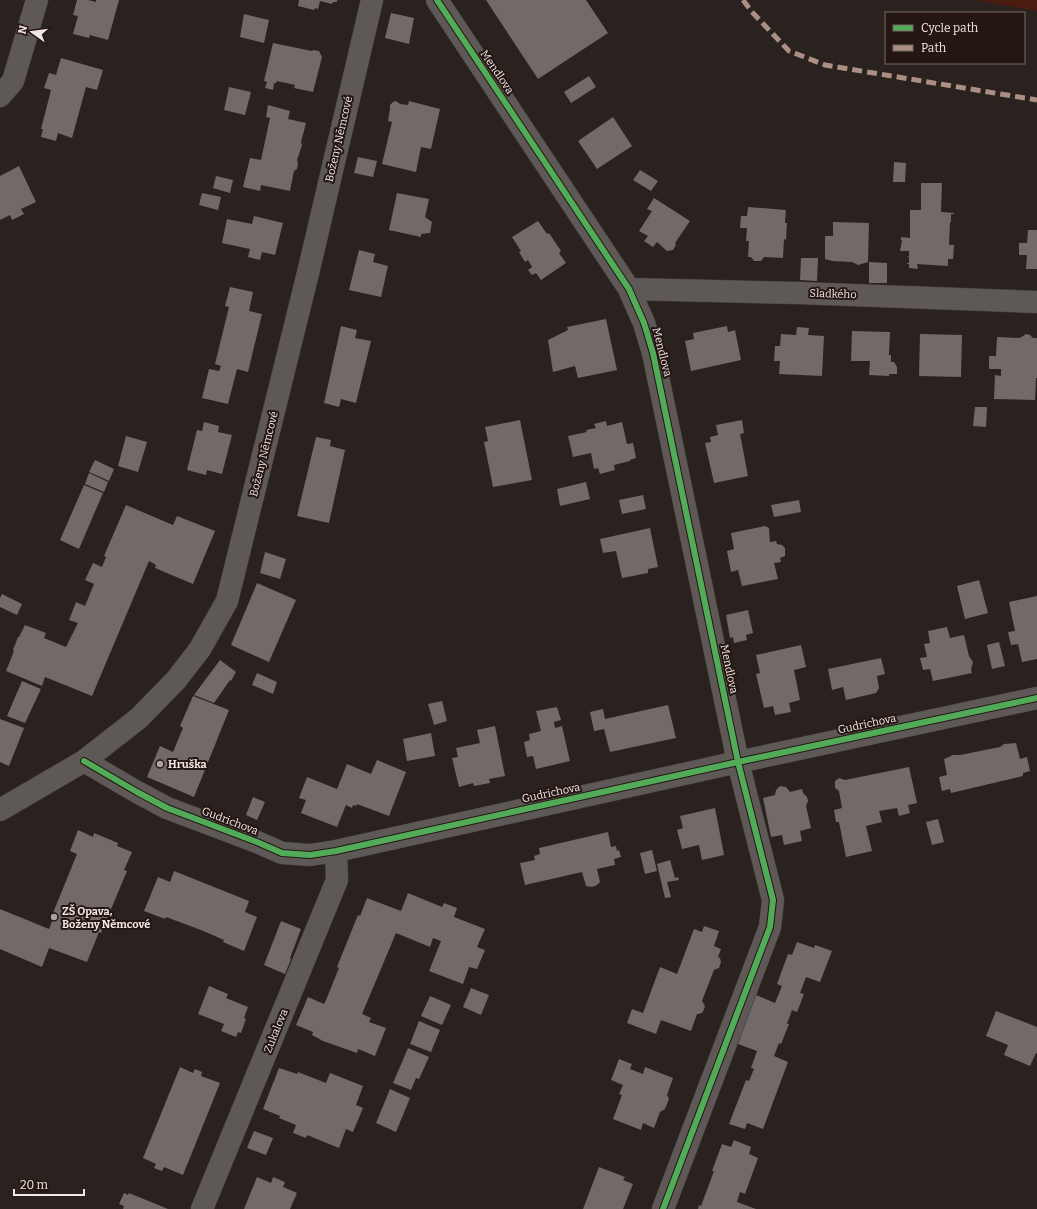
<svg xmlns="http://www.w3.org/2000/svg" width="1037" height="1209" viewBox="0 0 1037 1209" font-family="Bitter,serif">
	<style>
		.green { fill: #491c0f }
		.building { fill: #726a68 }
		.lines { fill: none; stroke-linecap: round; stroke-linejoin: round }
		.minor-casing { stroke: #47403e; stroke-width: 23 }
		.minor { stroke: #5e5856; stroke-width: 22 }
		.quiet { stroke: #ac8f84; stroke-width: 5; stroke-dasharray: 10 5; stroke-linecap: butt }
		.cycleway-casing { stroke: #241612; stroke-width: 8 }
		.cycleway { stroke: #51ab58; stroke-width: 6 }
		.poi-dot { fill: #aca2a0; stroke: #241612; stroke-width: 1.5 }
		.labels { text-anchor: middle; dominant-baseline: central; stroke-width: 4; stroke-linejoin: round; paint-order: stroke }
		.street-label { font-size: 11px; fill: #f2e7e5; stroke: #241612 }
		.poi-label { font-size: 11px; font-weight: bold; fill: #f2e7e5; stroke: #241612; text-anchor: start }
	</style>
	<rect width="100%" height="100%" fill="#2a221f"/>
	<path class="green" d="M973,0H1037V11Z"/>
	<path class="building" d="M77,0H88L96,2V0H119L108,40L90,35L89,38L73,34L78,16L73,15Z
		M299,0H337V2H333L332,4L320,1L318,9L315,8L314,10L298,6Z
		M486,0H586L608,33L538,79Z
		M391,13L414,18L409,44L385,38Z
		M244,14L269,20L264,43L240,37Z
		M273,43L312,51L313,50L319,51L322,57L313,92L294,88L295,85L277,81L276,83H274L273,90L265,88L267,82L264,81Z
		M61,58L103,70L97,90L86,87L72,138L58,133L56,141L41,137L43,129H41L51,90L44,88L49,73L56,75Z
		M589,76L596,87L571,103L564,92Z
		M229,87L251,92L245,115L224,110Z
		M396,101L400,104L408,105L409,101L440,109L431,149L421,147L416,172L382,164L392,122L388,121L390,109V105L393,102Z
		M268,105L290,111L288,119L306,123L301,142L302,145L297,160L298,163L297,169L294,171L290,191L261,185L260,191L243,187L250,158L261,160L270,118L266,117Z
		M613,117L632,146L597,169L578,141Z
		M358,157L377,161L373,177L354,173Z
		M894,162L906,163L905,182H893Z
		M19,166L36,202L21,209L24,214L12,220L10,215L0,220V176Z
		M640,170L658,181L651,191L633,180Z
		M216,176L233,180L230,193L213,188Z
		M921,183H942L941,212L954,213V214H951V222H950L949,245H954L953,259H948V266L917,264L918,269L909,268V264H907V263H909V257H908V256H909V251H900L902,240H901V237L910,238V210H921Z
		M202,193L221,197L218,210L199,205Z
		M397,193L429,199L425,217L432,222L430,233L421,234V237L389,230Z
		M654,198L690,221L675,243L676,245L673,250L667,251L657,242L653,247L644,241L648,236L639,231L652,211L647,209Z
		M748,207L786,210L785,223H787L786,240L784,239L783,258L764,257L761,261H754L751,257H748L749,241H746L747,228H740L741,216H747Z
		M254,216L283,223L275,255L262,252L260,260L248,257L250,249L222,243L227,219L252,224Z
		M538,221L547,234L549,233L561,251L559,253L566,263L541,280L536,273L532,275L528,270L532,267L528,260L525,262L519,252L521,251L512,237Z
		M833,222L869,223L868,262L858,265L852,262L832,261L825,259V236H833Z
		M1028,230H1037V269H1026L1027,255H1019V243H1027Z
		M359,250L375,254L373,262L388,266L381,297L349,290Z
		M801,258H818L817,281L800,280Z
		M869,262L887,263V283H869Z
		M230,287L253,292L249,311L262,314L248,372L237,369L228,404L202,398L209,369L219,371L221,366L215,364L229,307L225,306Z
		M606,319L617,370L578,378L575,366L553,372L548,340L568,330L567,327Z
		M341,326L357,330L355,338L371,341L356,403L341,399L339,407L324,403Z
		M727,326L728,332L735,330L741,360L691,371L685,341L694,339L693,333Z
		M797,327L809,328L808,335L824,336L822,376L779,374L780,361H774L775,346H780L781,334L796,335Z
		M852,331L890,332L889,355H891V362H894L897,367V374H889V376L869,375L870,361H851Z
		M920,334L962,335L961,377L919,376Z
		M1026,334L1030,335L1033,338H1037V378H1036L1035,400L994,399L995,375L1001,376V369H989V356H996L997,337L1020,338Z
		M975,407H987L986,427L973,426Z
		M520,420L532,480L493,487L484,442L488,441L485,427Z
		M742,420L744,433L740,434L748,476L714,483L705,443L711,442L710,437L718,435L716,425Z
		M606,421L607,426L622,422L627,444L633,443L636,458L630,460V461L614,465L615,470L600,474L598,468L594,469L591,453L573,457L568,436L587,432L586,430L596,428L594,424Z
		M204,422L219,426L218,432L232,435L222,474L207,470L206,475L187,470L197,430L202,431Z
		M126,436L147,442L138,472L118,466Z
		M316,437L331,440L330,446L345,450L329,523L297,516Z
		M95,460L114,469L109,481L89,472Z
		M89,473L108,482L104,492L85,484Z
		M586,482L590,499L560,506L557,489Z
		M84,485L103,493L79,549L60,540Z
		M643,495L646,509L622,514L619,500Z
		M799,500L801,512L774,517L771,505Z
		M126,505L173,525L177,516L215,531L193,584L155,568L156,565L149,561L92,696L45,677L42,686L6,671L14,651L13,650L18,637H19L25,625L46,633L44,638L66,647L78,623L69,620L76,602L85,606L94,584L85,580L93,563L102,567L106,557L104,556Z
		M765,526L769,528L770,542L776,541L777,544L782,545L785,548V556L780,558L781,562L774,563L778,579L742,586L738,570L731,572L727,551L734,549L731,533Z
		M650,528L658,567L648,569V573L622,578L616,551L603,553L600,539Z
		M265,552L286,559L280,579L260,573Z
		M979,580L988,613L965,619L957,586Z
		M257,583L296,600L269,662L231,645Z
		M2,594L22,604L17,615L0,607V598Z
		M1037,596V659L1022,662L1018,644L1011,645L1008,632L1015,631L1009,602Z
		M748,610L753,633L746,635L747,640L734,643L733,637L730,638L726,615Z
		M947,627L950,638L964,635L969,656L973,662L971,669L972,673L933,681L930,669L923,670L920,658L927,657L924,644L930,643L928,631Z
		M999,642L1005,666L992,669L987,645Z
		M801,645L806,667L794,670L800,700L789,703L791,712L775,715L773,706L764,708L756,674L760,673L756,655Z
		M881,658L885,674L877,676L879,688L876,693L846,700L843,687L832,690L828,669Z
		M220,660L236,672L231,681L230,680L214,703L194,695Z
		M257,673L277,682L273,694L252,685Z
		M22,681L41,689L25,723L7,716Z
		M193,696L229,710L194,797L147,777L160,746L173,752L183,728L180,726Z
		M442,701L447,721L434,725L428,704Z
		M668,705L676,738L610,752L604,729L594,731L590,712L603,709L605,719Z
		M557,707L561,720L554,722L555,728L562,726L570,761L536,769L533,756L527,757L524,742L530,740L529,734L541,731L536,711Z
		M0,719L24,728L9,766L0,762Z
		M495,726L505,776L489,779L490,783L474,786L473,783L459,787L452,758L458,757L456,748L480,743L477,730Z
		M431,733L435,756L407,761L403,739Z
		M1016,743L1020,759L1027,757L1030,771L1023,773V776L951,793L950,789L942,791L939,777L947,775L944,759L953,755H960L1000,747L1004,744Z
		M377,760L406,772L389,816L357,804L356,806L353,805L352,808L346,805L337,827L301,813L306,800L299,798L307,777L337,789L347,764L371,774Z
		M909,767L917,803L908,805L910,813L899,816L897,808L879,811L882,822L866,826L872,851L846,857L839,822H836L834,810L842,808L839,791L835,788V781L839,778L845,780Z
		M780,786L786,787L790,792L802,789L803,793L807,797L808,801L806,806L811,828L800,831L802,841L784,845L782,835L771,837L763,798L775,795L776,790Z
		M253,797L265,802L257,820L246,815Z
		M715,808L724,855L702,860L699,845L682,849L677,830L683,828L680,816Z
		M938,819L944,842L932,845L926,822Z
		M78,830L93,837L94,833L118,843L117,846L132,852L124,870L127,871L101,933L99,932L87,962L49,948L42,967L0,949V909L49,929L55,914L53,913L77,854L70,851Z
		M608,832L611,847L616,846L617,851L619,850L621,857L614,859L615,865L597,869L600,882L597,885L592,887L586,886L582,872L525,885L520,863L535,860L534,856L540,854L539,848Z
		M652,850L657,871L645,874L640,853Z
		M670,860L675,878L678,877L679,880L667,882L671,897L665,898L657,864Z
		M174,871L249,901L245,912L257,917L244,951L223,942L224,940L201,930L166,917L165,919L144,911L158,877L170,882Z
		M408,893L442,907L444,903L457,908L454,917L485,929L477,947L485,950L477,969L469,967L463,984L429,971L441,941L433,938L430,947L396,933L362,1014L371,1018L369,1022L386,1028L375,1056L358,1049L357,1053L323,1041L312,1035L313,1032L296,1025L308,997L324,1004L326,1000L339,968L337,967L345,947L358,915L360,916L367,898L401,911Z
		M281,921L301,929L290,958L291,959L285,974L264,965Z
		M704,926L719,931L714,946L721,949L718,957L720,958L721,962L719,968L714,970L702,1001L705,1006L703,1012L699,1014H697L691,1031L661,1020L656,1034L627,1023L632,1009L643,1013L660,967L677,974L694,929L702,932Z
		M797,942L814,948L815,945L832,951L820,982L806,977L800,993L804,994L797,1012L792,1010L787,1024H789L781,1044L779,1043L774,1056L788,1062L763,1129L747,1123L745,1129L729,1124L746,1080L749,1081L754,1069L751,1068L757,1051L738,1044L750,1008H751L756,995L775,1003L782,986L777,984L788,954L792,955Z
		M209,986L228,994L226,998L248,1007L244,1018L246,1019L241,1033L238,1032L236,1037L221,1031L224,1024L198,1014Z
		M471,988L489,995L481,1015L463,1007Z
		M430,996L451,1005L442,1025L421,1016Z
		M996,1011L1037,1027V1054L1036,1053L1030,1066L1004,1055L1008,1045L986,1036Z
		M419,1021L440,1030L431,1052L410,1044Z
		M408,1048L429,1057L419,1079L416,1078L411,1090L393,1083Z
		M619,1059L632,1064L630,1069L643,1074L645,1067L673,1078L667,1095L669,1099L665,1109L660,1112L654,1128L643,1123L641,1130L613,1119L622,1095L619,1094L623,1085L611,1080Z
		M180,1067L193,1073L195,1069L202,1072L201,1076L220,1083L183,1175L164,1167L162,1171L154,1168L156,1164L143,1158Z
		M279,1068L297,1074L298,1072L326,1083L330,1073L363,1086L356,1105L363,1108L353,1132L346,1129L339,1148L307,1135L306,1138L293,1133L296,1125L279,1118L280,1116L263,1109Z
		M390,1089L410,1098L396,1132L376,1123Z
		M254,1131L273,1138L266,1155L247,1148Z
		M734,1140L751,1147L749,1154L758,1158L745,1194L740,1192L737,1202L756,1209H698L699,1205L701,1206L714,1171H712L722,1144L731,1147Z
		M599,1167L625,1177L623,1180L633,1184L623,1209H583Z
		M257,1177L271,1183L273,1177L285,1182L283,1187L297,1193L290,1209H244Z
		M124,1193L128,1195L129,1193L168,1209H123L124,1206L119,1204Z"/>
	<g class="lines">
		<g class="minor-casing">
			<path id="minor" d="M437,0L629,289L644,323L653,353L738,762L773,900L770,927L663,1209
				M0,96L13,81L37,0
				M629,289L798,293L1037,302
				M84,761L137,792L167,808L257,842L282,853L310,855L336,851L738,762L1037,698
				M0,810L84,761L139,718L176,680L200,649L227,601L309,269L372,0
				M202,1209L337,880L336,851"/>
		</g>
		<use href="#minor" class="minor"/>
		<path class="quiet" d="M743,0L752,12L789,51L825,65L1037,100"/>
		<g class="cycleway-casing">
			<path id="cycleway" d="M437,0L629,289L644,323L653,353L738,762L773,900L770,927L663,1209
				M84,761L137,792L167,808L257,842L282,853L310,855L336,851L738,762L1037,698"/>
		</g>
		<use href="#cycleway" class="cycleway"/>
	</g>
	<g class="poi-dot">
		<circle cx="160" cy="764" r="4"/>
		<circle cx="54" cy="917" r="4"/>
	</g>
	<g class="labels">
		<g class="street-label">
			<text transform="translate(497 72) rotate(56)">Mendlova</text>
			<text transform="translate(339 139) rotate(-77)">Boženy Němcové</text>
			<text transform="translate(833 294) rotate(2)">Sladkého</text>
			<text transform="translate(662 352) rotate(76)">Mendlova</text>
			<text transform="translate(264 454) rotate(-76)">Boženy Němcové</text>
			<text transform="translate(729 669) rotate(78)">Mendlova</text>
			<text transform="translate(867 724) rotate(-12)">Gudrichova</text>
			<text transform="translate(551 793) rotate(-12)">Gudrichova</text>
			<text transform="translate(230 821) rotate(21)">Gudrichova</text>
			<text transform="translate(276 1031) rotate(-68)">Zukalova</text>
		</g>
		<g class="poi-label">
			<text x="168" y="764">Hruška</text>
			<text x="62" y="911">ZŠ Opava,<tspan x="62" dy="13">Boženy Němcové</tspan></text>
		</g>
	</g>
	<rect x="885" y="12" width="140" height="52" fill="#241612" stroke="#766a66"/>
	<rect x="893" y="25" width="20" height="6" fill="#51ab58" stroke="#766a66"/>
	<text x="921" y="32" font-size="12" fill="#f2e7e5">Cycle path</text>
	<rect x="893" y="45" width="20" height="6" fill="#ac8f84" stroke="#766a66"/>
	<text x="921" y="52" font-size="12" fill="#f2e7e5">Path</text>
	<g transform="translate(32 32) rotate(284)" stroke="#241612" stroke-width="3" paint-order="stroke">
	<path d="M0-3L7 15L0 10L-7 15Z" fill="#f2e7e5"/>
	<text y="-6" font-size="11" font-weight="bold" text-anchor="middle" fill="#f2e7e5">N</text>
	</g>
	<path d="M14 1189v6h70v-6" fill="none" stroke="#f2e7e5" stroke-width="2"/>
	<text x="20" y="1189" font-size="12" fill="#f2e7e5" stroke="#241612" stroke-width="3" paint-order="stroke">20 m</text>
</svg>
